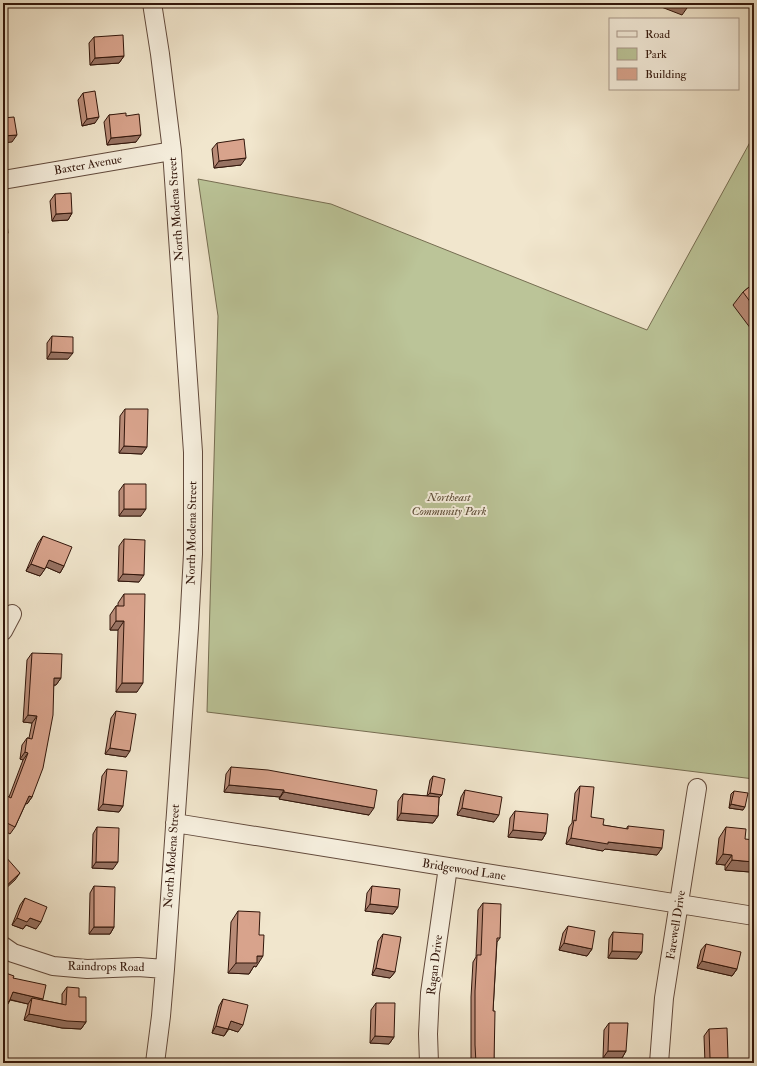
<svg xmlns="http://www.w3.org/2000/svg" width="757" height="1066" viewBox="0 0 757 1066" font-family="'IM FELL Double Pica',serif">
	<style>
		.green { fill: #bbc498; stroke: #766d52 }
		.lines { fill: none; stroke-linecap: round; stroke-linejoin: round }
		.minor-casing { stroke: #624a3c; stroke-width: 20 }
		.minor { stroke: #f6efde; stroke-width: 18 }
		.wall { fill: #ba8c78; stroke: #32160b }
		.shaded-wall { fill: #977262; stroke: #32160b }
		.building { fill: #d8a38c; stroke: #32160b }
		.labels { text-anchor: middle; dominant-baseline: central; stroke-width: 4; stroke-linejoin: round; paint-order: stroke }
		.street-label { font-size: 12px; fill: #32160b; stroke: #f6efde }
		.park-label { font-size: 12px; font-style: italic; fill: #5b4a35; stroke: #f6efde }
	</style>
	<rect width="100%" height="100%" fill="#f1e6cd"/>
	<filter id="stains"><feTurbulence type="fractalNoise" baseFrequency=".005" numOctaves="4"/><feColorMatrix values="0 0 0 0 .2 0 0 0 0 .09 0 0 0 0 .02 0 0 0 .5 -.17"/></filter>
	<radialGradient id="worn" r=".72"><stop offset=".6" stop-color="#630" stop-opacity="0"/><stop offset="1" stop-color="#630" stop-opacity=".3"/></radialGradient>
	<path class="green" d="M754,135V779L207,712L218,316L198,179L331,204L647,330Z"/>
	<g class="lines">
		<g class="minor-casing">
			<path id="minor" d="M152,3L160,54L172,151L193,452V554L189,628L165,969L161,1016L155,1063
				M3,180L172,151
				M3,631L12,614
				M175,823L754,916
				M3,946L13,953L53,966L87,969L138,967L165,969
				M429,1063L428,1034L430,993L448,867
				M659,1063L664,998L697,788"/>
		</g>
		<use href="#minor" class="minor"/>
	</g>
	<path class="wall" d="M94,37L124,56L119,63L90,65L89,43Z
		M83,93L95,123L82,126L78,100Z
		M109,115L126,116L136,142L107,145L104,122Z
		M217,143L241,165L214,168L212,149Z
		M55,194L72,213L68,220L52,221L50,201Z
		M754,283V333L733,305L743,292Z
		M52,336L68,359H47V343Z
		M125,409L142,454L119,453L120,416Z
		M124,484L141,516H119V491Z
		M43,536L64,566L60,573L46,567L40,576L26,571L38,543Z
		M124,539L139,582L118,581L119,546Z
		M124,594L137,692H116L118,630H110V615L116,606H118V603Z
		M32,653L61,678L56,685H54L32,797L27,804L26,803L15,827L10,834L3,830V794L9,797L23,760L20,759L22,745L27,738H29L32,723L23,722L27,660Z
		M116,711L126,757L105,754L111,718Z
		M231,767L369,815L279,799L280,797L224,792L226,774Z
		M107,769L123,806L119,812L98,810L102,776Z
		M433,776L439,798L438,816L433,823L397,820L398,801L403,794L427,796L430,780Z
		M580,786L591,817L603,825L626,829L628,826L662,848L657,855L605,849L603,851L566,844L569,827L572,823L575,793Z
		M465,790L494,822L457,815L461,797Z
		M734,791L743,810L729,808L731,794Z
		M515,811L546,833L542,840L508,837L510,818Z
		M97,827L113,869L92,868L93,834Z
		M726,827L745,839L750,872L725,870V865L716,864L719,838Z
		M94,886L114,927L110,934H89L90,893Z
		M372,886L398,907L393,914L365,911L367,893Z
		M25,898L36,929L26,925L23,929L12,925L20,905Z
		M483,903L500,938L497,942L493,1011L494,1063H495H471V997L473,962L476,957L478,910Z
		M238,911L259,935L256,967L254,966L249,974L228,973L231,922Z
		M568,926L592,949L587,956L559,950L563,933Z
		M613,932L642,952L637,959L608,958L609,939Z
		M383,934L395,972L390,978L372,975L378,941Z
		M706,944L737,969L732,976L697,968L701,950Z
		M3,972L13,978L42,1000L62,1004V994L67,987L79,997L86,1022L81,1029L62,1028L24,1020L28,1005V1004L10,1000L5,1009L3,1008Z
		M223,999L238,1032L229,1029L224,1036L212,1033L219,1006Z
		M376,1003L394,1037L389,1044L370,1043L371,1010Z
		M609,1023L626,1051L622,1058H603L604,1030Z
		M709,1029L724,1063H705L704,1036Z"/>
	<path class="shaded-wall" d="M651,3H674L687,8L682,15Z
		M124,56L119,63L90,65L95,58Z
		M99,117L95,123L82,126L87,119Z
		M17,135L12,142L3,143V136Z
		M141,135L136,142L107,145L111,138Z
		M246,158L241,165L214,168L219,161Z
		M72,213L68,220L52,221L56,214Z
		M8,233L3,240V234Z
		M51,352L73,353L68,359H47Z
		M124,446L147,447L142,454L119,453Z
		M124,509H146L141,516H119Z
		M49,560L64,566L60,573L44,566Z
		M31,564L45,569L40,576L26,571Z
		M123,574L144,575L139,582L118,581Z
		M116,621H124L118,630H110Z
		M54,678H61L56,685H50Z
		M122,683H143L137,692H116Z
		M28,715L37,716L32,723L23,722Z
		M110,748L130,751L126,757L105,754Z
		M25,752L28,753L23,760L20,759Z
		M229,785L284,790L280,797L224,792Z
		M284,792L374,808L369,815L279,799Z
		M430,793L442,795L439,798L427,796Z
		M29,796L32,797L27,804L24,803Z
		M103,804L123,806L119,812L98,810Z
		M731,804L745,807L743,810L729,808Z
		M462,808L499,815L494,822L457,815Z
		M401,813L438,816L433,823L397,820Z
		M513,830L546,833L542,840L508,837Z
		M571,838L662,848L657,855L605,849L603,851L566,844Z
		M723,854L732,855L725,865L716,864Z
		M732,860L754,862V867L750,872L725,870Z
		M96,862H118L113,869L92,868Z
		M20,873L15,880L3,891V889Z
		M370,904L398,907L393,914L365,911Z
		M17,918H30L41,922L36,929L26,925L23,929L12,925Z
		M94,927H114L110,934H89Z
		M564,943L592,949L587,956L559,950Z
		M612,951L642,952L637,959L608,958Z
		M257,956H263L256,967L254,966L249,974L228,973L236,963Z
		M702,961L737,969L732,976L697,968Z
		M376,968L395,972L390,978L372,975Z
		M13,992L43,999L38,1006L32,998L28,1004L8,999Z
		M3,999L9,1002L5,1009L3,1008Z
		M29,1014L86,1022L81,1029L62,1028L24,1020Z
		M231,1021L243,1025L238,1032L226,1028Z
		M216,1026L228,1029L224,1036L212,1033Z
		M375,1036L394,1037L389,1044L370,1043Z
		M608,1051H626L622,1058H603Z
		M710,1058H728L724,1063H706Z"/>
	<path class="building" d="M674,3H689L687,8Z
		M123,35L124,56L95,58L94,37Z
		M95,91L99,117L87,119L83,93Z
		M126,113V116L139,114L141,135L111,138L109,115Z
		M14,117L17,135L3,136V118Z
		M244,139L246,158L219,161L217,143Z
		M71,193L72,213L56,214L55,194Z
		M3,204H5L8,233L3,234Z
		M754,283V307L743,292Z
		M52,336L73,337V353L51,352Z
		M125,409H148L147,447L124,446Z
		M124,484H146V509H124Z
		M43,536L72,547L64,566L49,560L45,569L31,564Z
		M124,539L145,540L144,575L123,574Z
		M124,594H145L143,683H122L124,621H116V606H124Z
		M32,653L62,654L61,678H54L53,715L43,768L32,797L29,796L15,827L3,821V794L11,798L28,753L25,752L27,738L32,739L37,716L28,715Z
		M116,711L136,714L130,751L110,748Z
		M231,767L268,770L377,790L374,808L284,792V790L229,785Z
		M107,769L127,771L123,806L103,804Z
		M433,776L445,779L442,795L430,793Z
		M580,786L594,787L591,817L604,819L603,825L628,829V826L664,830L662,848L608,842V844L571,838L574,820L576,821Z
		M465,790L502,797L499,815L462,808Z
		M734,791L748,793L745,807L731,804Z
		M403,794L439,797L438,816L401,813Z
		M515,811L548,814L546,833L513,830Z
		M97,827L119,828L118,862H96Z
		M726,827L746,829L745,839L754,840V862L732,860V855L723,854Z
		M5,856L20,873L3,889V858Z
		M94,886L115,887L114,927H94Z
		M372,886L400,889L398,907L370,904Z
		M25,898L47,907L41,922L30,918L27,922L17,918Z
		M483,903L501,904L500,938H497L493,1011H495L494,1063H495H476L475,1045V991L477,955H481Z
		M238,911L260,912L259,935H264L263,956H257V963H236Z
		M568,926L595,931L592,949L564,943Z
		M613,932L643,934L642,952L612,951Z
		M383,934L401,937L395,972L376,968Z
		M706,944L741,952L737,969L702,961Z
		M3,972L14,976L13,978L46,985L43,999L13,992L9,1002L3,999Z
		M67,987L79,988V997H86V1022L67,1021L29,1014L32,998L66,1005Z
		M223,999L248,1005L243,1025L231,1021L228,1029L216,1026Z
		M376,1003H395L394,1037L375,1036Z
		M609,1023H628L626,1051H608Z
		M727,1028L728,1058H710L709,1029Z
		M394,1060V1063H377V1061Z"/>
	<g class="labels">
		<g class="street-label">
			<text transform="translate(88 165) rotate(-10)">Baxter Avenue</text>
			<text transform="translate(176 209) rotate(-94)">North Modena Street</text>
			<text transform="translate(192 533) rotate(-89)">North Modena Street</text>
			<text transform="translate(172 856) rotate(-86)">North Modena Street</text>
			<text transform="translate(464 870) rotate(9)">Bridgewood Lane</text>
			<text transform="translate(676 925) rotate(-81)">Farewell Drive</text>
			<text transform="translate(435 965) rotate(-83)">Ragan Drive</text>
			<text transform="translate(106 967) rotate(1)">Raindrops Road</text>
		</g>
		<g class="park-label">
			<text x="449" y="497">Northeast<tspan x="449" dy="14">Community Park</tspan></text>
		</g>
	</g>
	<rect width="757" height="1066" fill="none" stroke="#f1e6cd" stroke-width="16"/>
	<rect x="4" y="4" width="749" height="1058" fill="none" stroke="#32160b" stroke-width="2"/>
	<rect x="8" y="8" width="741" height="1050" fill="none" stroke="#32160b"/>
	<rect x="609" y="18" width="130" height="72" fill="#f6efde" stroke="#a8988a"/>
	<rect x="617" y="31" width="20" height="6" fill="#f6efde" stroke="#a8988a"/>
	<text x="645" y="38" font-size="12" fill="#32160b">Road</text>
	<rect x="617" y="48" width="20" height="12" fill="#bbc498" stroke="#a8988a"/>
	<text x="645" y="58" font-size="12" fill="#32160b">Park</text>
	<rect x="617" y="68" width="20" height="12" fill="#d8a38c" stroke="#a8988a"/>
	<text x="645" y="78" font-size="12" fill="#32160b">Building</text>
	<rect width="100%" height="100%" filter="url(#stains)"/>
	<rect width="100%" height="100%" fill="url(#worn)"/>
</svg>
